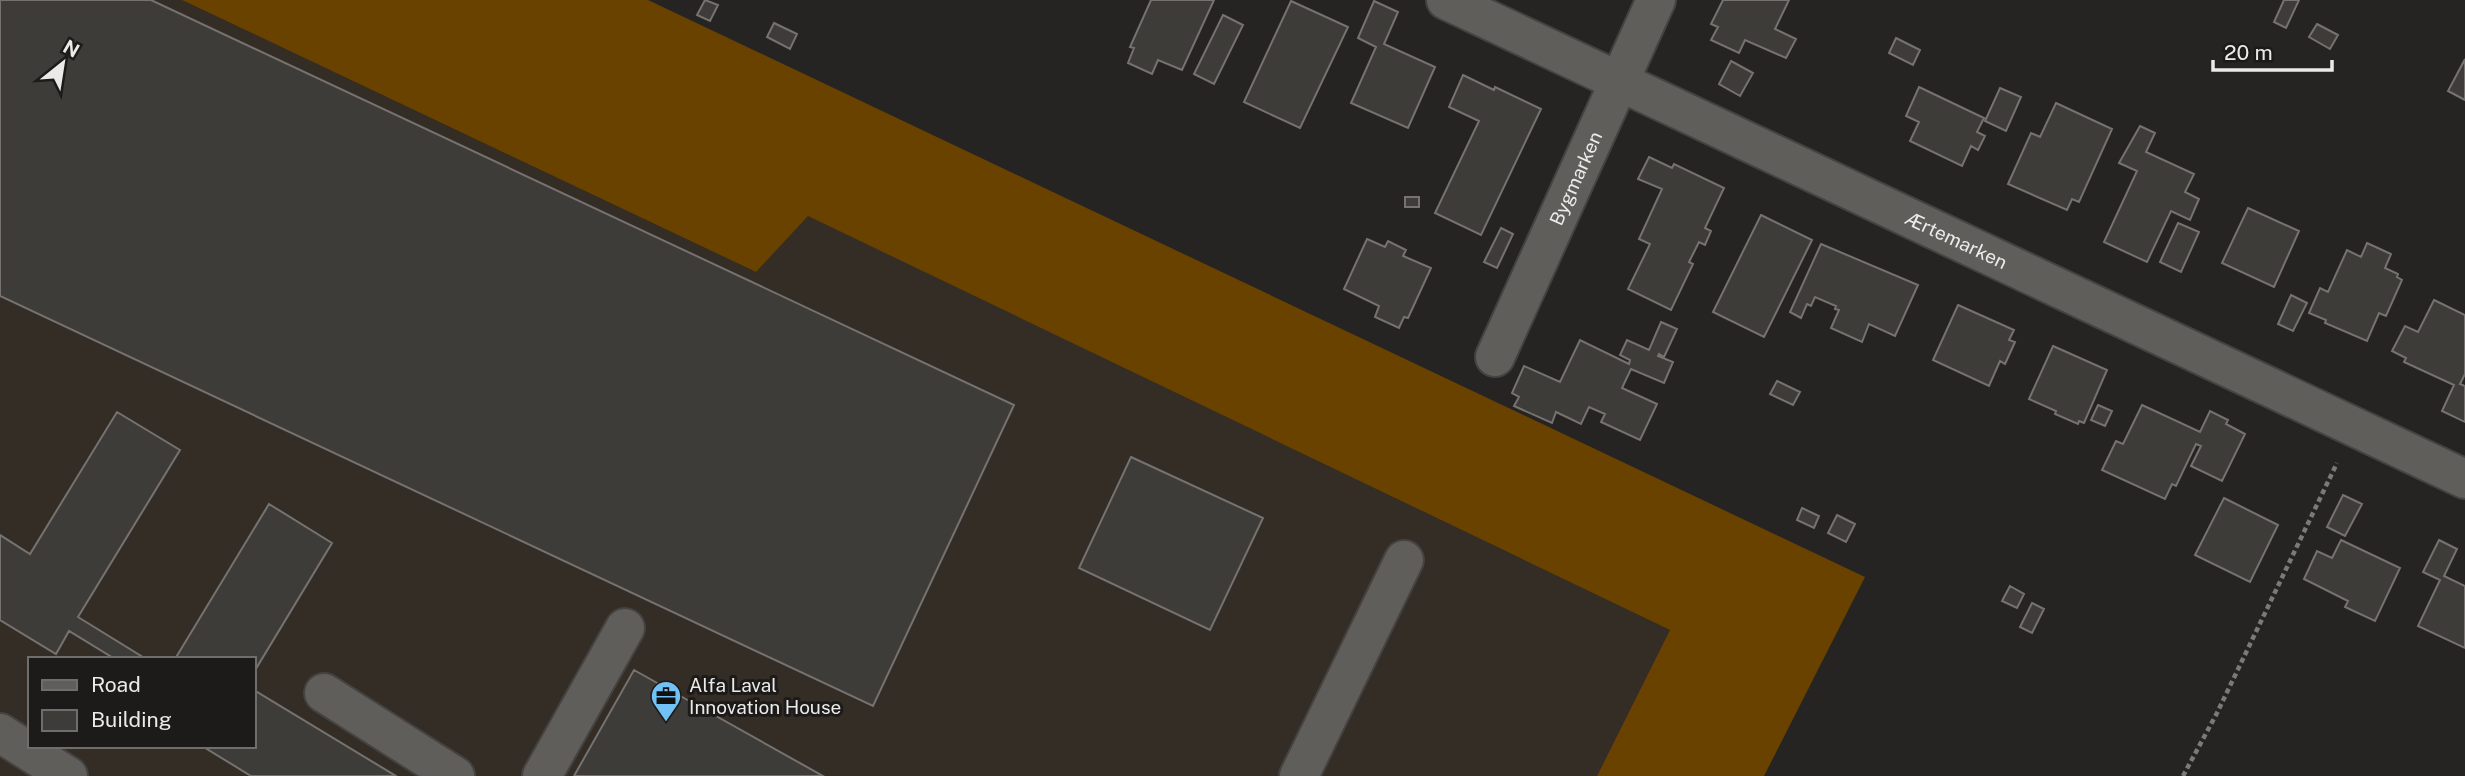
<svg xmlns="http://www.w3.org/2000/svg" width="2465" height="776" viewBox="0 0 2465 776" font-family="'Public Sans',sans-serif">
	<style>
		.built { fill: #332d26; fill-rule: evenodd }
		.forest { fill: #694200 }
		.building { fill: #3e3c39; stroke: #757270; stroke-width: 2 }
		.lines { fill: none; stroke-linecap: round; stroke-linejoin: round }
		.minor-casing { stroke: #444341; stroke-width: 42 }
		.path { stroke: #7b7a78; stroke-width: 4.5; stroke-dasharray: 5 3.5; stroke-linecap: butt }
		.minor { stroke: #605e5b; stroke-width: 38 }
		.labels { text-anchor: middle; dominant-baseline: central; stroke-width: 6; stroke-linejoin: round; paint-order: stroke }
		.street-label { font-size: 19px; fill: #ebeae8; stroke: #1d1b19 }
		.poi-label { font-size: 19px; fill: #ebeae8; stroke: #1d1b19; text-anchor: start }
	</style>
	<rect width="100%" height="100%" fill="#262422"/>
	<path class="built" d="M0,0H182L756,272L807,215L1670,630L1597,776H0ZM30,659H254V746H30Z"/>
	<path class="forest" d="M182,0H648L1865,577L1764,776H1597L1670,630L808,216L756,272Z"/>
	<path class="building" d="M0,0H151L1014,405L873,706L0,296Z
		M705,0L718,5L710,21L697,15Z
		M1151,0H1214L1182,70L1158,60L1152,74L1128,63L1134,48L1130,47Z
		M1723,0H1789L1775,29L1796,39L1786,58L1745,40L1739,53L1711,40L1718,27L1711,24Z
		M2284,0H2299L2286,28L2274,22Z
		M1291,1L1348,27L1300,128L1244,102Z
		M1374,1L1398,12L1384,44L1435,67L1408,128L1351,103L1376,47L1358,38Z
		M1223,15L1243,25L1214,84L1194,74Z
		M774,23L797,34L790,49L767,37Z
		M2317,24L2338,35L2330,49L2309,37Z
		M1896,38L1920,50L1913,65L1889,53Z
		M2465,59V100L2448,91Z
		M1731,61L1753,73L1740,96L1719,84Z
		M1463,75L1494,90L1495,87L1541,109L1481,235L1435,213L1479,121L1449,107Z
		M1919,87L1984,118L1977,132L1985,136L1978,150L1971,146L1962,166L1910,141L1919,122L1906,116Z
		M2000,88L2021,97L2006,131L1985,121Z
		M2056,103L2112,129L2079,202L2072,199L2067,210L2008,184L2031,133L2040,137Z
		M2140,126L2155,133L2146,152L2194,174L2185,192L2199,199L2190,220L2171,211L2147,262L2104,242L2137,171L2119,163Z
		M1649,157L1672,168L1674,164L1724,188L1705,228L1711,231L1705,245L1699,242L1689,262L1693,264L1671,310L1628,289L1650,244L1639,239L1662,189L1638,179Z
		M1405,197H1419V207H1405Z
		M2248,208L2299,231L2274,287L2222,263Z
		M1761,215L1812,240L1764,337L1713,312Z
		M2178,223L2199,232L2181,272L2160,262Z
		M1501,228L1513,234L1497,268L1484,262Z
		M1367,239L1385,247L1388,241L1406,250L1403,256L1431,268L1408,318L1404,317L1399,328L1375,317L1379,306L1344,289Z
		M2367,243L2391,254L2385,268L2398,274L2397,277L2402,280L2386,316L2379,313L2367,341L2325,323L2326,320L2309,313L2320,288L2328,292L2347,250L2361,257Z
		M1821,244L1918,285L1895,336L1869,324L1862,342L1831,328L1839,310L1835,309L1836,306L1815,297L1811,306L1807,304L1801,318L1790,312Z
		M2291,295L2307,303L2293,331L2278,324Z
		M2434,300L2465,315V374L2460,384L2465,386V422L2442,411L2454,385L2404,362L2406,358L2392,351L2405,326L2418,332Z
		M1958,305L2014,330L2009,340L2015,342L2005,364L2000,361L1989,386L1933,360Z
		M1661,322L1677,329L1664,357L1659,354L1658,356L1673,362L1664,383L1631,369L1622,388L1657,404L1640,440L1601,422L1605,414L1589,407L1581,424L1556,412L1552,423L1514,406L1519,397L1512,393L1524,366L1560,382L1580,340L1629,364L1630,360L1620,355L1627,340L1649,350Z
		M2053,346L2107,370L2084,423L2079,421L2078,424L2055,414L2056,411L2029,399Z
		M1777,381L1800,392L1793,405L1770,394Z
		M2098,405L2112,411L2105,426L2091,420Z
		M2142,405L2200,432L2210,411L2228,420L2226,424L2245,434L2222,481L2191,466L2201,446L2196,444L2176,486L2172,484L2165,499L2102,470L2116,441L2123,444Z
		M117,412L180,450L78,617L146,659H115L69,631L56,654L0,620V535L30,554Z
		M1131,457L1263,518L1210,630L1079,568Z
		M2343,495L2362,504L2345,536L2327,527Z
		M2224,498L2278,525L2250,582L2195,555Z
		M269,504L332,543L254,672V659H175Z
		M1802,508L1819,516L1814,528L1797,520Z
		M1837,515L1855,524L1846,542L1828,533Z
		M2341,540L2400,568L2375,621L2345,607L2348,601L2304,579L2317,551L2332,558Z
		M2439,540L2457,549L2444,576L2465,586V648L2418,626L2440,580L2423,572Z
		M2010,586L2024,594L2017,608L2002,601Z
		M2032,603L2044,609L2032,633L2020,627Z
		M634,670L823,776H574Z
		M254,690L396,776H251L202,746H254Z"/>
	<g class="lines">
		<g class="minor-casing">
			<g id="minor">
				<path id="s1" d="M1446,0L2465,479"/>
				<path id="s2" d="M1495,357L1656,0"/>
				<path d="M324,693L455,776"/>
				<path d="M0,733L68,776"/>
				<path d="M542,776L625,628"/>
				<path d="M1299,776L1404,560"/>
			</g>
		</g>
		<path class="path" d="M2183,776L2217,713L2337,463"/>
		<use href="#minor" class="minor"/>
	</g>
	<defs>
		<g id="office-pin" transform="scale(1.575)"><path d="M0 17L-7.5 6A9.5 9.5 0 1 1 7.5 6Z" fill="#72c1f5" stroke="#1d1b19"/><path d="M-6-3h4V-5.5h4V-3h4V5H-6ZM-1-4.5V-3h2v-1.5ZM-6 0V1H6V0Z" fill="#111"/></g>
	</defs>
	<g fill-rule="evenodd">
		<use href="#office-pin" x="666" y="696"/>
	</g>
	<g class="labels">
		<g class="street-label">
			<text stroke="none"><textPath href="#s2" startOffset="196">Bygmarken</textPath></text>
			<text stroke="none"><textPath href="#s1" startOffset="564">Ærtemarken</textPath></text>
		</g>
		<g class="poi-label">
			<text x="689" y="685">Alfa Laval<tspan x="689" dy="22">Innovation House</tspan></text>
		</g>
	</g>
	<rect x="28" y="657" width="228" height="91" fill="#1d1b19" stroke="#6f6e6c" stroke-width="2"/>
	<rect x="42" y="680" width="35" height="10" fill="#605e5b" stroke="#6f6e6c" stroke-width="2"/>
	<text x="91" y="692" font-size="21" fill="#ebeae8">Road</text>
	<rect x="42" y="710" width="35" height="21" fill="#3e3c39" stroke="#6f6e6c" stroke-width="2"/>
	<text x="91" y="727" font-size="21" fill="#ebeae8">Building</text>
	<g transform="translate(63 63) rotate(30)" stroke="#1d1b19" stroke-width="5" paint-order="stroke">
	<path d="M0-5L12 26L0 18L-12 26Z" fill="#ebeae8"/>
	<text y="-10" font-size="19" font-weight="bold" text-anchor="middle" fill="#ebeae8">N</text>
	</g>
	<path d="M2213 60v10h119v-10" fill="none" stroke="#ebeae8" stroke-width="3.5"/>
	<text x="2224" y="60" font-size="21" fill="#ebeae8" stroke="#1d1b19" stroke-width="5" paint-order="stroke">20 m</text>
</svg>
